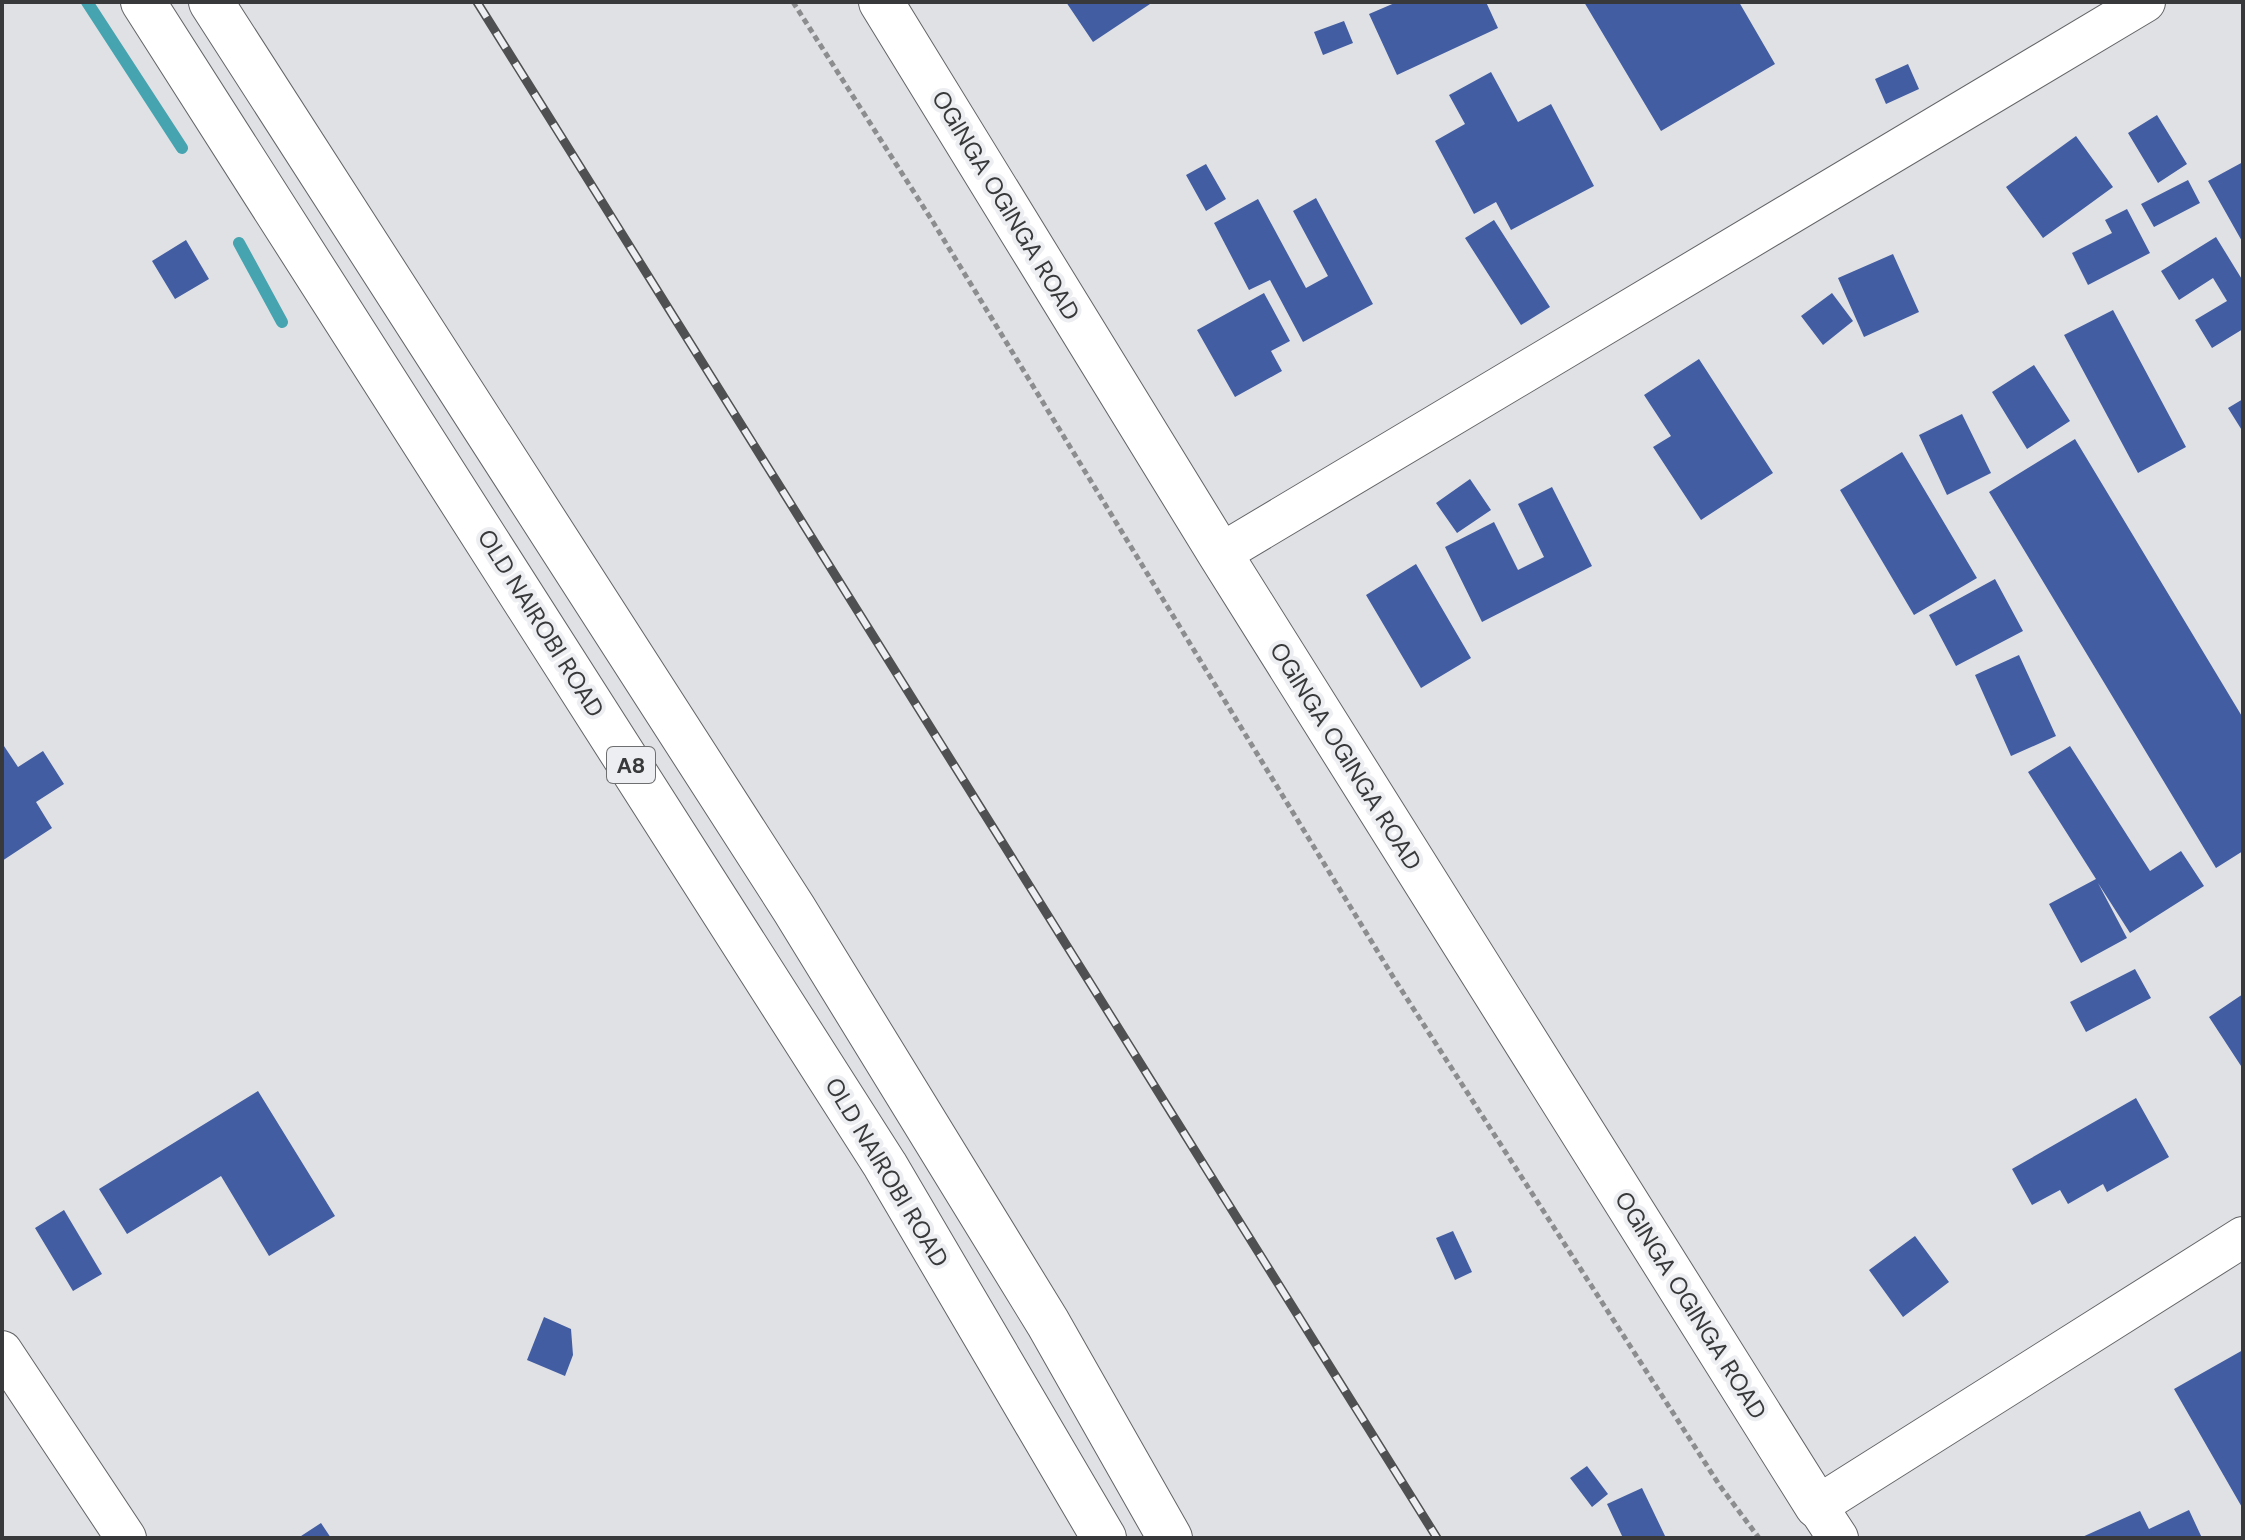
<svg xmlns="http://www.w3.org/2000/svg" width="2245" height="1540" viewBox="0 0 2245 1540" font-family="'DM Sans',sans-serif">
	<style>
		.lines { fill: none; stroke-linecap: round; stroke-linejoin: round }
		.stream { stroke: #46a4b0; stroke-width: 12 }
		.building { fill: #425da2 }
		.street-casing { stroke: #636467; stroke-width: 42 }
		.secondary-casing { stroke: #636467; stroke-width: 46 }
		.highway-casing { stroke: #636467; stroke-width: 46 }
		.path { stroke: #8c8d8f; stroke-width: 5; stroke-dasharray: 6 4; stroke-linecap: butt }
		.street { stroke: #fff; stroke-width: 40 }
		.secondary { stroke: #fff; stroke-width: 44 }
		.highway { stroke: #fff; stroke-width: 44 }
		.rail-casing { stroke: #4f5051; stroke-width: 9 }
		.rail { stroke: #edeef1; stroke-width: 6; stroke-dasharray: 18; stroke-linecap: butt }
		.labels { text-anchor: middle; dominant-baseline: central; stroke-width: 8; stroke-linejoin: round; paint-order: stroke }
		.shield { fill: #edeef1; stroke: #6e6f71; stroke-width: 2 }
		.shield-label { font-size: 22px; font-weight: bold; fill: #38393a }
		.street-label { font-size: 24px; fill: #38393a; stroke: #edeef1 }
	</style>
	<rect width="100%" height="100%" fill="#e0e1e4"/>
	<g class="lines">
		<path class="stream" d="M87,2L182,148
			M239,243L282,322"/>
	</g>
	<path class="building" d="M1066,2H1153L1093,42Z
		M1397,2H1486L1498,28L1397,75L1369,14Z
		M1584,2H1739L1775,64L1661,131Z
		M1344,21L1353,43L1323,55L1314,32Z
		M1908,64L1919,89L1886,104L1875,79Z
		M1491,72L1518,122L1551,104L1594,186L1511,230L1496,202L1474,214L1435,141L1465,124L1449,95Z
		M2157,115L2187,164L2158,183L2128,133Z
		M2076,136L2113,187L2043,238L2006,187Z
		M2243,162V243L2208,181Z
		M1206,164L1226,199L1206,211L1186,175Z
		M2188,180L2200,203L2154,227L2141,204Z
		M1316,198L1373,304L1303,342L1270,280L1249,290L1214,223L1258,199L1306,288L1328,276L1293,211Z
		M2127,209L2150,253L2088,285L2072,253L2112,233L2105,220Z
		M1494,220L1550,307L1521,325L1465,238Z
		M2216,237L2243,281V329L2212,348L2195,320L2227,301L2213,278L2179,300L2161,271Z
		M186,240L209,279L175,299L152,261Z
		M1893,254L1919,312L1864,337L1838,278Z
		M1264,293L1290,341L1271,351L1282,371L1235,397L1197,330Z
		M1832,293L1853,321L1823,345L1801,316Z
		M2113,310L2186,447L2138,473L2064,335Z
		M1699,359L1773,473L1701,520L1653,447L1671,436L1644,395Z
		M2034,365L2070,421L2027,449L1992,392Z
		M2243,399V432L2228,408Z
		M1962,414L1991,473L1947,495L1919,435Z
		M2075,439L2243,718V851L2216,868L1989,492Z
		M1902,452L1977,578L1914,615L1840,490Z
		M1470,479L1491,510L1457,533L1436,503Z
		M1552,487L1592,566L1482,622L1445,547L1494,522L1518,570L1544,557L1518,504Z
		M1416,564L1471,658L1421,688L1366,595Z
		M1995,579L2023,631L1956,666L1929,615Z
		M2019,655L2056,736L2011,756L1975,675Z
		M2,743L18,767L43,751L64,784L36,802L52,828L2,861Z
		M2070,746L2150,871L2181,851L2204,886L2130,933L2098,883L2127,938L2081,963L2049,904L2096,879L2028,772Z
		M2135,969L2151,998L2086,1032L2070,1002Z
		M2243,994V1069L2209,1017Z
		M258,1091L335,1216L269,1256L221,1176L127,1234L99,1189Z
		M2136,1098L2169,1157L2107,1192L2103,1184L2068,1204L2060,1190L2032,1205L2012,1169Z
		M64,1210L102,1274L73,1291L35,1228Z
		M1453,1231L1472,1272L1455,1280L1436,1238Z
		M1915,1236L1949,1282L1903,1317L1869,1270Z
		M544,1317L571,1329L573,1355L565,1376L527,1360Z
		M2243,1350V1509L2174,1389Z
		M1587,1466L1608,1494L1592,1507L1570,1478Z
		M1642,1488L1666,1538H1623L1607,1504Z
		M2189,1510L2202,1538H2080L2140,1511L2149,1529Z
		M321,1523L331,1538H298Z"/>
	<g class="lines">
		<g class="street-casing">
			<path id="street" d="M1220,554L2145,2
				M2,1351L126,1538
				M1838,1538L1817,1506L2243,1237"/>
		</g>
		<g class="secondary-casing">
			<path id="secondary" d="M881,2L1220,554L1817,1506"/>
		</g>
		<g class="highway-casing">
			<path id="highway" d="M143,2L885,1165L1104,1538
				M211,2L794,909L1048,1323L1170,1538"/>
		</g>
		<path class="path" d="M793,2L933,222L1395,980L1720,1486L1759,1538"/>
		<use href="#street" class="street"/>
		<use href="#secondary" class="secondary"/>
		<use href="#highway" class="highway"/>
		<g class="rail-casing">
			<path id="rail" d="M477,2L1437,1538"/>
		</g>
		<use href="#rail" class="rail"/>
	</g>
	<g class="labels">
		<rect class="shield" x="607" y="747" width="48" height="36" rx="6"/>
		<g class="shield-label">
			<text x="631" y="765">A8</text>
		</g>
		<g class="street-label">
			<text transform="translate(1006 205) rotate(59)">OGINGA OGINGA ROAD</text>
			<text transform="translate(541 623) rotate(58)">OLD NAIROBI ROAD</text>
			<text transform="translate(1346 756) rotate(58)">OGINGA OGINGA ROAD</text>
			<text transform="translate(887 1172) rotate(59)">OLD NAIROBI ROAD</text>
			<text transform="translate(1691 1305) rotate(58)">OGINGA OGINGA ROAD</text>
		</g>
	</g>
	<rect width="2245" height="1540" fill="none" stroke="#38393a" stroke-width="8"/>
</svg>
